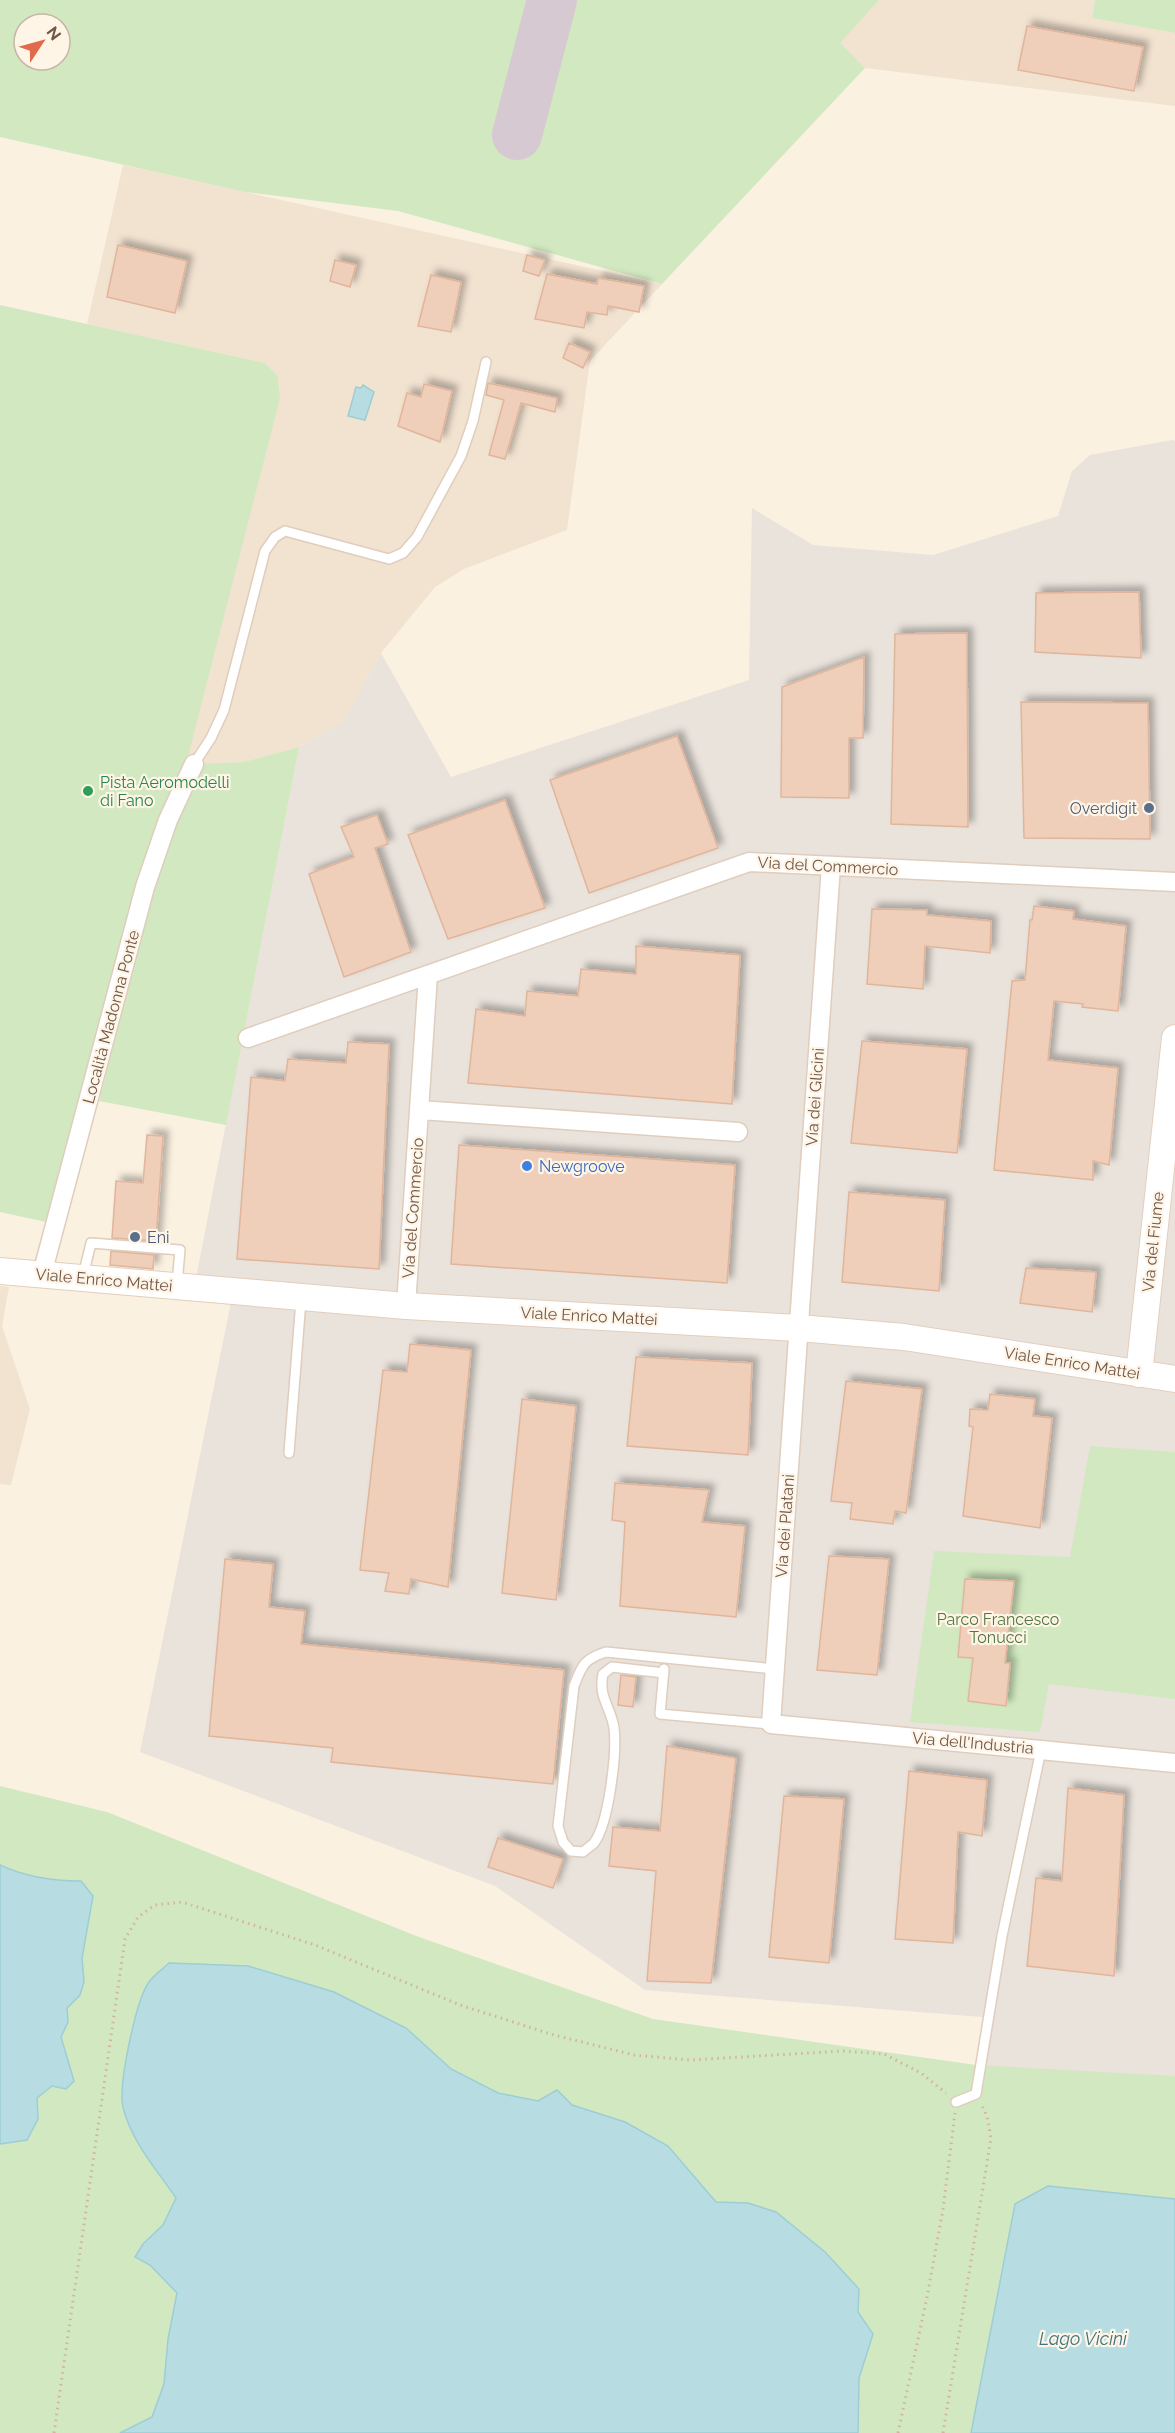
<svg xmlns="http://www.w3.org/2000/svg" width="1175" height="2433" viewBox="0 0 1175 2433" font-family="Raleway,sans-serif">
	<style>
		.residential { fill: #f2e2d0 }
		.industrial { fill: #eae3dc }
		.green { fill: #d1e8c0; fill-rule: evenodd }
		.water { fill: #b7dde3; stroke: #9dcdd5; stroke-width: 1.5 }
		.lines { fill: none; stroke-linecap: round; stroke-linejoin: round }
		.taxiway { stroke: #d7c9d2; stroke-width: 50 }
		.building { fill: #efceba; stroke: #e1b59b; stroke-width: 1.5; filter: url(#shadow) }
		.lane-casing { stroke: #dfcdbd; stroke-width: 12 }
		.street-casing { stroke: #dfcdbd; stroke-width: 21 }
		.secondary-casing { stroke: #e3cebc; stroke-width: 28 }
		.path { stroke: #d4b29d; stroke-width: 3; stroke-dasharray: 1.5 4.5; stroke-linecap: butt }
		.lane { stroke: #fff; stroke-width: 9 }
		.street { stroke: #fff; stroke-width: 18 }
		.secondary { stroke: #fff; stroke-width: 26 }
		.leisure-dot { fill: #2e9e5b; stroke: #fef5e7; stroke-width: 2 }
		.service-dot { fill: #5c6f8a; stroke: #fef5e7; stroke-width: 2 }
		.shop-dot { fill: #3f7fe0; stroke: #fef5e7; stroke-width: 2 }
		.labels { text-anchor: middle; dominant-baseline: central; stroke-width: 4.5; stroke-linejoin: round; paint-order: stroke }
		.leisure-label { font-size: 16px; fill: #27864d; stroke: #fef5e7; text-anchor: start }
		.service-label { font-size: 16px; fill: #4e5e75; stroke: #fef5e7; text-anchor: end }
		.street-label { font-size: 16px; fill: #715749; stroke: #fef5e7 }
		.shop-label { font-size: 16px; fill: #366cbe; stroke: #fef5e7; text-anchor: start }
		.park-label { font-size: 16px; fill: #527742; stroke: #fef5e7 }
		.water-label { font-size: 18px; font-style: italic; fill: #41747d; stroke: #fef5e7 }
	</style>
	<defs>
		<filter id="shadow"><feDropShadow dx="5.5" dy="-5.5" stdDeviation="3" flood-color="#0004"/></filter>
	</defs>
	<rect width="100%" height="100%" fill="#fbf1e1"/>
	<path class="residential" d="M875,0H1095L1092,18L1175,33V106L865,68L839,43Z
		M123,165L662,284L590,361L567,530L464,569L435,587L381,653L344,721L299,747L244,762L185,764L226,605L277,376L265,363L87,324Z
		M0,1286L9,1287L2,1326L30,1409L11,1485L0,1484Z"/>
	<path class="industrial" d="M1172,440L1175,441V2125L981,2089L994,2018L645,1990L495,1886L140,1752L230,1307L232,1281L196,1278L299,747L344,721L381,653L451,777L749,680L752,508L813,545L933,555L1058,516L1072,471L1090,455Z"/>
	<path class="green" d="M0,0H879L840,43L865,68L662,284L398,211L245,192L0,137ZM24,24H60V60H24Z
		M1095,0H1175V33L1092,18Z
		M0,305L265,363L277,375L280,398L186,764L244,762L299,747L226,1125L99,1101L183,772L51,1223L0,1212Z
		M1090,1446L1175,1452V1699L1049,1684L1040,1732L910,1722L934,1551L1070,1557Z
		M0,1786L107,1812L419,1937L653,2019L976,2065L1175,2076V2433H0Z"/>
	<path class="water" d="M363,385L374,392L365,420L348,416L356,387L361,388Z
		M0,1865C25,1877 54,1881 81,1881L93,1896L82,1958L84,1982L80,1995L67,2008L68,2022L61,2037L74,2081L66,2089L52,2086L37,2098L38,2119L27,2140L0,2144Z
		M169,1963L248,1966L334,1992L406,2028L451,2069L498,2093L538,2101L557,2090L572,2105L625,2122L668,2146L716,2202L748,2203L776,2212L825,2252L859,2289L858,2312L873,2334L859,2378L858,2433H120L152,2417L164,2384L168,2339L177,2293L150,2265L135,2257L143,2244L163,2225L176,2198C157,2170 131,2141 123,2107C118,2085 136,2000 149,1982C154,1975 163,1969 169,1963Z
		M1048,2186L1175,2199V2433H971L1015,2204Z"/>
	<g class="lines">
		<path class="taxiway" d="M517,135L552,0"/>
	</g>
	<path class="building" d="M1027,26L1143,47L1134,91L1018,70Z
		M118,245L187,261L175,313L107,297Z
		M527,255L545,260L539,276L523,271Z
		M335,260L356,265L350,287L330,281Z
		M547,274L597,284L598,278L644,286L639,312L608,306L607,315L587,312L584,328L535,319Z
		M431,275L461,282L451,332L418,326Z
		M569,343L590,352L583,368L563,358Z
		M488,383L557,398L555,412L521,403L505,459L489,455L504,400L486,395Z
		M424,384L452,391L440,442L398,426L407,393L421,397Z
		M1139,592L1141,658L1035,652L1036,593Z
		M967,633L968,827L891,824L895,634Z
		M864,657L863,738H849V798L781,797L782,687Z
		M1021,702L1148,703L1150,839L1024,838Z
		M677,736L718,848L589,893L550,780Z
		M505,800L545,908L448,939L408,835Z
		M377,815L388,844L375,848L411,952L344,977L309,874L354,857L341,827Z
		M1034,906L1074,911L1073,919L1126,926L1118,1011L1082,1007L1083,1004L1054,1001L1048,1060L1118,1068L1109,1165L1093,1161V1180L994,1170L1012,981L1025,980L1030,920H1032Z
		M872,909L927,910V915L991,921L990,953L925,946L923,989L867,984Z
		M636,946L740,955L732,1104L468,1083L476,1009L525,1016L527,991L578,996L581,969L636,974Z
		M862,1041L967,1049L957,1153L851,1143Z
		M348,1042L389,1044L379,1269L237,1259L251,1077L285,1081L288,1059L346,1063Z
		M147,1135L163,1136L156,1241L112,1238L116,1181L143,1183Z
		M459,1145L735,1165L727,1283L451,1264Z
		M849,1192L945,1200L939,1291L842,1282Z
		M111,1251L154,1255L153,1269L110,1265Z
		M1026,1268L1096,1272L1092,1312L1020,1303Z
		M410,1344L471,1350L448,1587L411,1579L409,1594L385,1591L389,1573L360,1570L383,1370L407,1372Z
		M636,1357L752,1363L748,1455L627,1446Z
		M846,1381L922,1389L906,1513L895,1511L893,1524L850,1519L852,1503L831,1501Z
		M990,1394L1035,1399L1033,1416L1052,1418L1040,1528L963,1516L973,1427L969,1426L970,1409L988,1410Z
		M522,1399L576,1406L556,1600L502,1593Z
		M615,1483L709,1490L702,1522L745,1526L736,1617L620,1606L625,1522L612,1520Z
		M829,1556L889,1559L877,1675L817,1670Z
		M225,1559L273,1564L269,1607L305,1611L301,1644L564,1670L553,1784L331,1762L333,1748L209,1736Z
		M965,1579L1014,1581L1005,1663H1010L1006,1706L968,1701L973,1658L958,1657Z
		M621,1675L636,1677L633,1707L618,1705Z
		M667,1746L736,1758L711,1983L647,1981L656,1871L609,1866L613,1827L660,1831Z
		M909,1771L987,1780L982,1836L958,1832L953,1943L895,1939Z
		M1068,1788L1124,1795L1114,1976L1027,1966L1036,1878L1062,1881Z
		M784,1796L844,1799L829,1963L769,1957Z
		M498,1838L563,1859L553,1888L488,1867Z"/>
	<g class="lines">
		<g class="lane-casing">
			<path id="lane" d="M194,764L211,738L224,710L265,551L275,537L285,531L389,559L403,553L417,537L461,456L473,421L486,362
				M83,1276L91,1243L180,1250L177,1284
				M289,1453L301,1300
				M664,1669L660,1714L771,1724
				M664,1673L612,1667L603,1674C598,1698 611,1707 614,1728C617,1752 609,1823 594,1843C591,1846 586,1849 583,1852L571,1851L563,1842L558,1826L574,1686C582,1665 584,1659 606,1652L775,1669
				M956,2102L976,2094L1002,1936L1041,1750"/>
		</g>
		<g class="street-casing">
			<path id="street" d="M831,866L771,1724L1175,1763
				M248,1038L749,862L1175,882
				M420,1110L738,1132
				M42,1274L145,887L168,820L194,764
				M406,1306L428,975"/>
		</g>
		<g class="secondary-casing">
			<path id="secondary" d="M0,1271L406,1306L799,1328L904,1337L1175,1379
				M1139,1374L1175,1038"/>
		</g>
		<path class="path" d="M54,2433L125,1939L138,1917L155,1905L182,1902L315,1945L460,2005L554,2035L634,2055L690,2060L843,2051L884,2054L921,2073L946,2093
			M898,2433L927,2297L943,2209L955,2113
			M943,2433L991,2138L987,2116L982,2106"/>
		<use href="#lane" class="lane"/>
		<use href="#street" class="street"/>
		<use href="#secondary" class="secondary"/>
	</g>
	<circle class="leisure-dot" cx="88" cy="791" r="6"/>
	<g class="service-dot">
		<circle cx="1149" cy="808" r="6"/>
		<circle cx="135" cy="1237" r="6"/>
	</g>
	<circle class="shop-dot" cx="527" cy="1166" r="6"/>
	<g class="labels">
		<g class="leisure-label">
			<text x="100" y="782">Pista Aeromodelli<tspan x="100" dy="18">di Fano</tspan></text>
		</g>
		<g class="service-label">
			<text x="1137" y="808">Overdigit</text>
			<text x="147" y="1237" text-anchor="start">Eni</text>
		</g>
		<g class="street-label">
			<text transform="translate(828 866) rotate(3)">Via del Commercio</text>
			<text transform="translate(111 1017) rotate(-75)">Località Madonna Ponte</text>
			<text transform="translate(815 1097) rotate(-86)">Via dei Glicini</text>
			<text transform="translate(413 1208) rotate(-86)">Via del Commercio</text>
			<text transform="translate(1153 1242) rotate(-84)">Via del Fiume</text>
			<text transform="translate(104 1280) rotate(5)">Viale Enrico Mattei</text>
			<text transform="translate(589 1316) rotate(3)">Viale Enrico Mattei</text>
			<text transform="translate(1072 1363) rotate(9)">Viale Enrico Mattei</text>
			<text transform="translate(785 1526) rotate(-86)">Via dei Platani</text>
			<text transform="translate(973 1743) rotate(5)">Via dell'Industria</text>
		</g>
		<g class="shop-label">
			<text x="539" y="1166">Newgroove</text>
		</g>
		<g class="park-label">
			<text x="998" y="1619">Parco Francesco<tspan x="998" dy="18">Tonucci</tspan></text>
		</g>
		<g class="water-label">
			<text x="1083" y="2338">Lago Vicini</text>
		</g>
	</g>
	<g transform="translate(42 42) rotate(54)"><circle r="28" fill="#fef5e7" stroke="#c6b6a8" stroke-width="1.5"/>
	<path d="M0-4.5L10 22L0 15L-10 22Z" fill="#e16a4a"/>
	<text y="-9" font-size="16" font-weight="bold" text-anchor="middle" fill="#715749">N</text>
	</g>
</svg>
